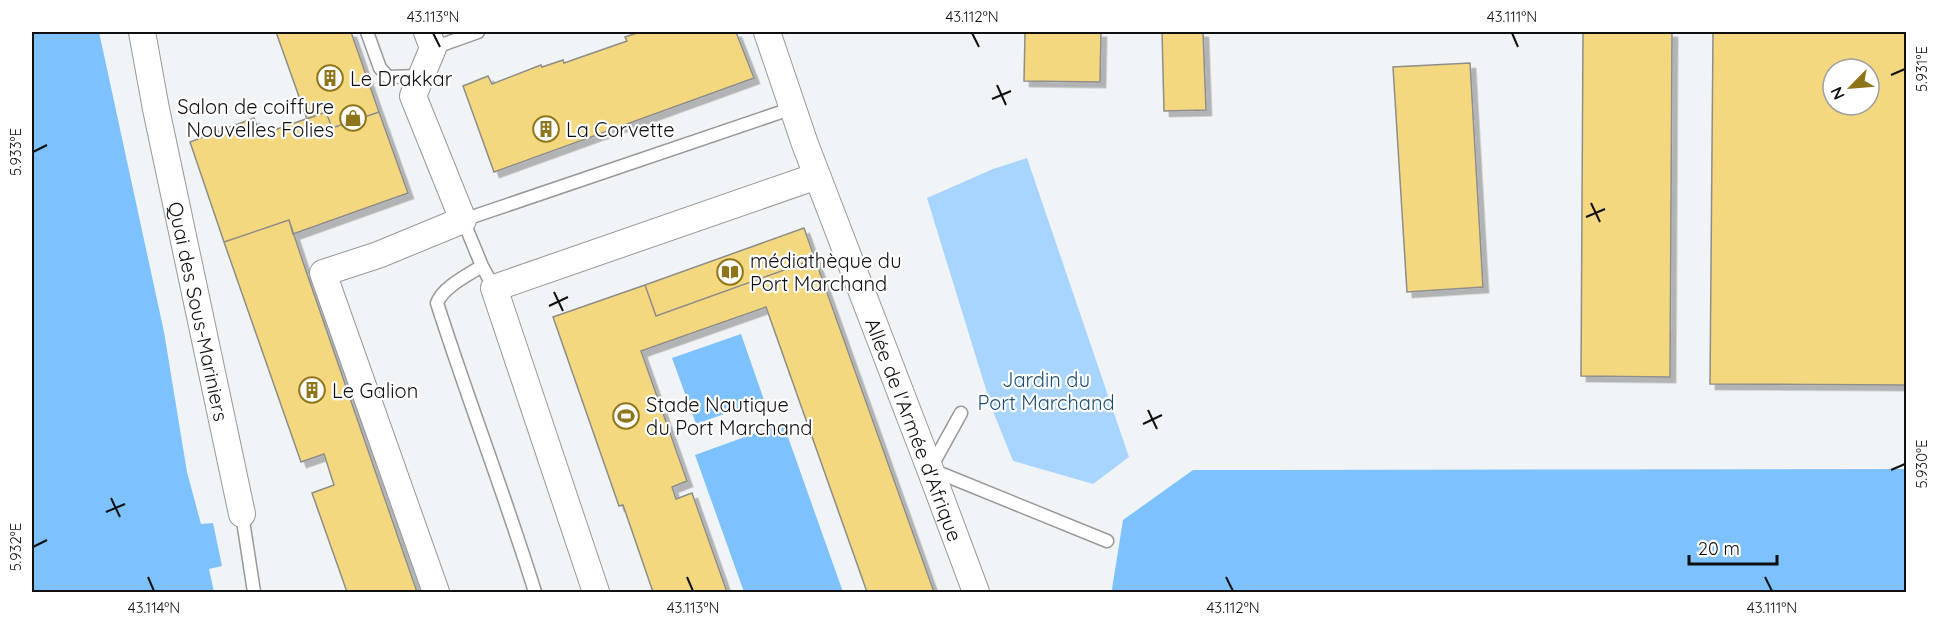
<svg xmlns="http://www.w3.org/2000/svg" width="1938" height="624" viewBox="0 0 1938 624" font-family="Quicksand,sans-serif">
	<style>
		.green { fill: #a8d5ff }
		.water { fill: #7dc1ff }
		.building { fill: #f4d880; stroke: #8e8d8a; stroke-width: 1.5; fill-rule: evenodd; filter: url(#shadow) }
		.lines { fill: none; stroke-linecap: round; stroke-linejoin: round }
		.service-casing { stroke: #96989a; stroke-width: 15 }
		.minor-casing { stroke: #96989a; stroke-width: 28 }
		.service { stroke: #fff; stroke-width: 12 }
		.minor { stroke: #fff; stroke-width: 26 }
		.ticks { fill: none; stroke: #101011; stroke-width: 2 }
		.labels { text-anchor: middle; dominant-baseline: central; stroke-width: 4.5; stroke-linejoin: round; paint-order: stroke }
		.poi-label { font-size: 20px; fill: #101011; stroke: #fff; text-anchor: start }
		.street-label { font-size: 20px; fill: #101011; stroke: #fff }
		.park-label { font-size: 20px; fill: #1d4d75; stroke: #fff }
		.neatline { fill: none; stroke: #101011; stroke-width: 2 }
		.ticks-label { font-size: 15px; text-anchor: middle; fill: #101011 }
	</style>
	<defs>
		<filter id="shadow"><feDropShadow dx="5.5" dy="5.5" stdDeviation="0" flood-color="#0004"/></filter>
	</defs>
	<rect width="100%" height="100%" fill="#f1f4f6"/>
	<path class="green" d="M1027,158L1129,457L1093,484L1013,461L992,409L927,198L993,169Z"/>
	<path class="water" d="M32,32H99L164,332L187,472L201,524L213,523L222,566L209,569L214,592H32Z
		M741,334L764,400L696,424L672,358Z
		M783,423L843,592H744L695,455Z
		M1906,469V592H1114L1112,589L1123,520L1193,470Z"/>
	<path class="building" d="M276,32H351L379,112L332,128L326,112L307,119Z
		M640,32H736L754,78L494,172L463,86L488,76L492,84L541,65L542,67L563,60L564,63L627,41L625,37Z
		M1025,32H1101L1100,82L1024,81Z
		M1162,32H1203L1206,110L1164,111Z
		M1583,32H1672L1670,377L1581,376Z
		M1713,32H1906V385L1710,384ZM1833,69H1869V105H1833Z
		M1470,63L1483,287L1407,292L1393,67Z
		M326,112L332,128L379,112L408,193L293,234L289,220L224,242L190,142L254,118L260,135Z
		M289,220L304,265L417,592H347L312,493L334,485L324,454L301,462L224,242Z
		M804,228L815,259L656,316L645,285Z
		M815,259L934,592H867L766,307L641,351L687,481L672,487L676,499L692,493L727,592H653L623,505L619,506L553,317L645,285L656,316Z"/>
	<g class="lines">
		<g class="service-casing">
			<path id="service" d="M367,32L380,68L388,77L421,76
				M433,48L478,32
				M482,266C468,275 443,287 437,303C468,400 505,495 535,592
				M494,288L482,266L463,220L793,108
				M961,413L930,469L1107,541
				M242,514L254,592"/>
		</g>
		<g class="minor-casing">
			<g id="minor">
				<path id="s1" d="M142,32L156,109L242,514"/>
				<path d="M427,32L433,48L413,96L463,220L378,255L323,273L436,592"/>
				<path id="s2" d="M767,32L805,144L930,469L976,592"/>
				<path d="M596,592L494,288L817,176"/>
			</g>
		</g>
		<use href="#service" class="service"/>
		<use href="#minor" class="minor"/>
	</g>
	<path class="ticks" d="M433,33L440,47M972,33L979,47M1512,33L1518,47M1891,75L1905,69M997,85L1006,105M992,99L1011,91M33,152L47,145M1591,203L1600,222M1586,217L1605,209M554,292L563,311M549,306L568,297M1148,410L1157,429M1143,424L1162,415M1891,470L1905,464M111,498L120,517M106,512L125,504M33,547L47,540M148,577L154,591M687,577L693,591M1226,577L1233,591M1765,577L1772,591"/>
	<defs>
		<g id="building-ring" transform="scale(1.35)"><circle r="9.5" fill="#fff" stroke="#8e751a" stroke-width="1.5"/><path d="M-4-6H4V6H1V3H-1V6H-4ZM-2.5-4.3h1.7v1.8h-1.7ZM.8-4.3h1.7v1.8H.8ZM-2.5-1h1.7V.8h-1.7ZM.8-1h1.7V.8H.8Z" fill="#8e751a"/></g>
		<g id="shop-ring" transform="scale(1.35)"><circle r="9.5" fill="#fff" stroke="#8e751a" stroke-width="1.5"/><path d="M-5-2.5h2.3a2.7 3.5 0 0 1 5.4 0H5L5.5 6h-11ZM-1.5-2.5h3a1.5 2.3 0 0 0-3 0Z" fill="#8e751a"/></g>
		<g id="library-ring" transform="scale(1.35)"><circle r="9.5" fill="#fff" stroke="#8e751a" stroke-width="1.5"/><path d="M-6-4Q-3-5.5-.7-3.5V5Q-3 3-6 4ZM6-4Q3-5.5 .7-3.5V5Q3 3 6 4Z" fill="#8e751a"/></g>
		<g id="stadium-ring" transform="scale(1.35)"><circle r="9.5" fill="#fff" stroke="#8e751a" stroke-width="1.5"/><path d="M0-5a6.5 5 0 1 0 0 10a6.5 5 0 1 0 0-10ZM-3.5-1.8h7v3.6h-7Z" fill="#8e751a"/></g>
	</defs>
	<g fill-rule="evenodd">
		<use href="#building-ring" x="330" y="78"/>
		<use href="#shop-ring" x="353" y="118"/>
		<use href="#building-ring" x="546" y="129"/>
		<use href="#library-ring" x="730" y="272"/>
		<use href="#building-ring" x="312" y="390"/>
		<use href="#stadium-ring" x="626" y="416"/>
	</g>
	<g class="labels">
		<g class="poi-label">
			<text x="350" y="78">Le Drakkar</text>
			<text x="334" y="106" text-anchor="end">Salon de coiffure<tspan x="334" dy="23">Nouvelles Folies</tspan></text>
			<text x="566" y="129">La Corvette</text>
			<text x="750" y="260">médiathèque du<tspan x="750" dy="23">Port Marchand</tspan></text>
			<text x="332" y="390">Le Galion</text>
			<text x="646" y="404">Stade Nautique<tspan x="646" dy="23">du Port Marchand</tspan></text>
		</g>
		<g class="street-label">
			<text stroke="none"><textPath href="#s1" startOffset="285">Quai des Sous-Mariniers</textPath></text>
			<text stroke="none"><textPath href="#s2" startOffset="424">Allée de l'Armée d'Afrique</textPath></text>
		</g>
		<g class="park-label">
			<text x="1046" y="379">Jardin du<tspan x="1046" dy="23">Port Marchand</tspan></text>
		</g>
	</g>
	<rect width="1938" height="624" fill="none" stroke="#ffffff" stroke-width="66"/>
	<g transform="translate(1851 87) rotate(245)"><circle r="28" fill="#ffffff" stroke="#9f9fa0" stroke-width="1.5"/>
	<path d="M0-4.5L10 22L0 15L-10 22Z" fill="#8e751a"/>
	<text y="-9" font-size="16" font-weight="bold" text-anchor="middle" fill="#101011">N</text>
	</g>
	<path d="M1689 555v9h88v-9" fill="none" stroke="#101011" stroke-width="3"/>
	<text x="1698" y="555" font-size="18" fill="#101011" stroke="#ffffff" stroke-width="4.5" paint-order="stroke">20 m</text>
	<rect x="33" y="33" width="1872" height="558" class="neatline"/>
	<g class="ticks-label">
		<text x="433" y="22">43.113°N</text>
		<text x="972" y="22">43.112°N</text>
		<text x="1512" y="22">43.111°N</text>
		<text transform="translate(1922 69) rotate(-90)" y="5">5.931°E</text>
		<text transform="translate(16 152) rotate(-90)" y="5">5.933°E</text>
		<text transform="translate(1922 464) rotate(-90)" y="5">5.930°E</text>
		<text transform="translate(16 547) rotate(-90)" y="5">5.932°E</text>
		<text x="154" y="613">43.114°N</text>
		<text x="693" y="613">43.113°N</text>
		<text x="1233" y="613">43.112°N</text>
		<text x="1772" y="613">43.111°N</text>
	</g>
</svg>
